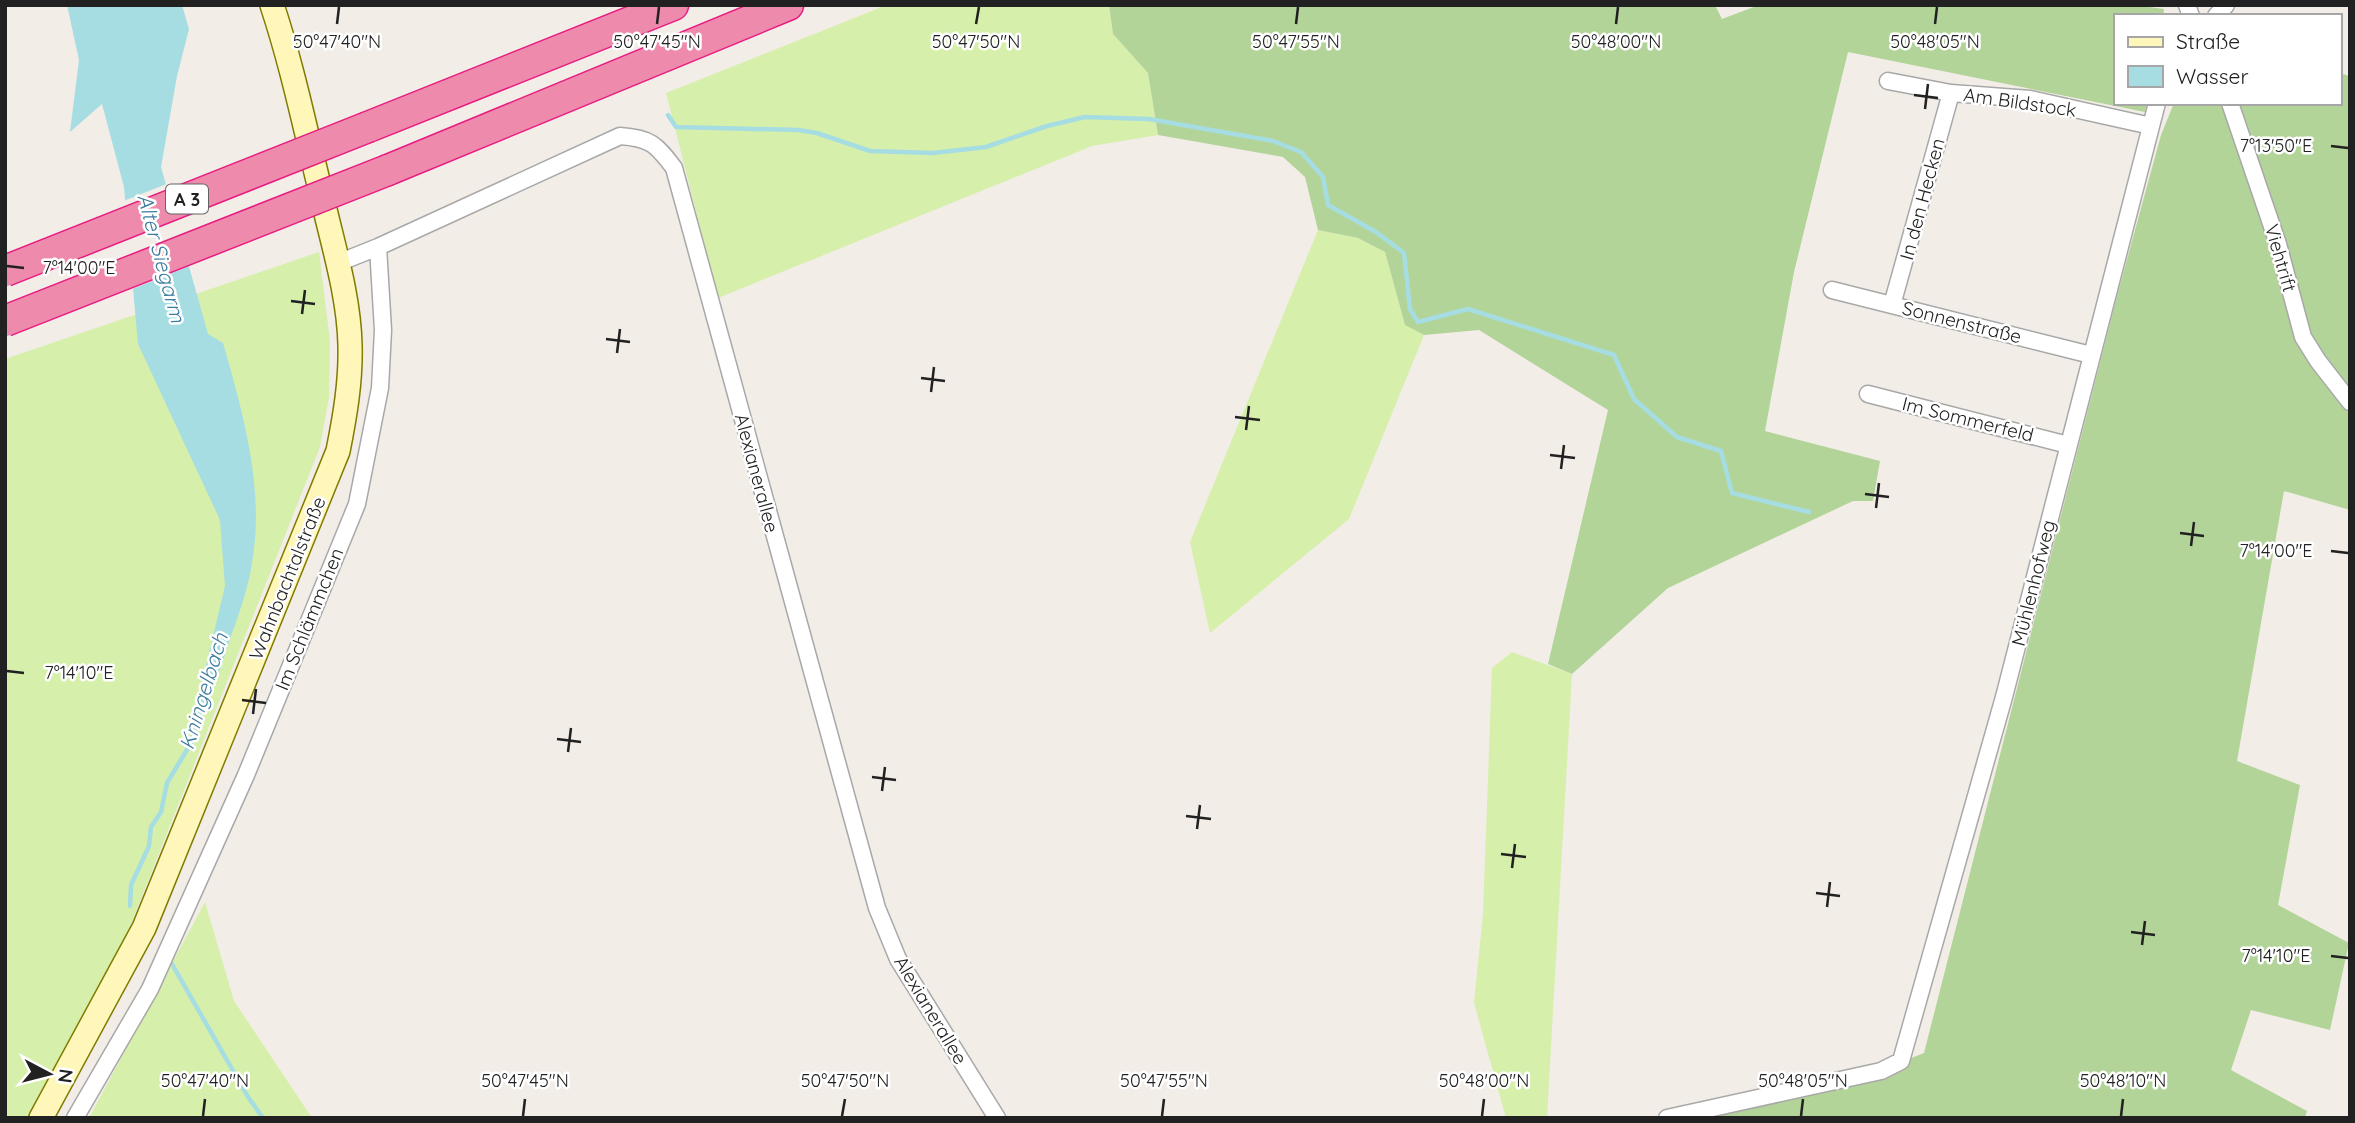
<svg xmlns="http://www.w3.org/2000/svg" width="2355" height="1123" viewBox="0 0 2355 1123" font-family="Quicksand,sans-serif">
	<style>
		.grass { fill: #d6efab }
		.forest { fill: #b3d499 }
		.water { fill: #a5dde2 }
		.pier { fill: #f2ede7 }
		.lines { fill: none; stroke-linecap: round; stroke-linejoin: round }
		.stream { stroke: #a5dde2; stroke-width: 4.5 }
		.minor-casing { stroke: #a8a8a8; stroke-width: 19 }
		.secondary-casing { stroke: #807b00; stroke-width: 26 }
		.motorway-casing { stroke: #e81c80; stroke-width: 33 }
		.minor { stroke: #fff; stroke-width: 16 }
		.secondary { stroke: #fef7b9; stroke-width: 23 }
		.motorway { stroke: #ee8bac; stroke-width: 30 }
		.motorway-bridge-casing { stroke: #e81c80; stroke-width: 33; stroke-linecap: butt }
		.motorway-bridge { stroke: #ee8bac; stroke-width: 30 }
		.ticks { fill: none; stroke: #212121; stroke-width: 2.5 }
		.labels { text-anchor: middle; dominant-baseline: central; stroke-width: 5; stroke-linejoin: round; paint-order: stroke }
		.shield { fill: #fff; stroke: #646464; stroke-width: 2 }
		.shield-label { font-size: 18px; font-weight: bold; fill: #212121 }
		.street-label { font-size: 19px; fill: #212121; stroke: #fff }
		.water-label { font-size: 21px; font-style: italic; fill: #3d7da0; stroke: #fff }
		.ticks-label { font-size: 18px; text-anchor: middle; fill: #212121; stroke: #fff; stroke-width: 5; stroke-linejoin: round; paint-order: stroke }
	</style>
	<rect width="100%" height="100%" fill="#f2ede7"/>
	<path class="grass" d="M887,5H1109L1113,34L1148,73L1158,135L1092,146L718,298L666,93Z
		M1318,230L1358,238L1385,252L1405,325L1424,335L1349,519L1210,633L1190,542Z
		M319,252L330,341L329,397L320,447L127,934L28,1118H5V359Z
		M1512,652L1572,674L1547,1118H1506L1474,1003L1483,914L1492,668Z
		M205,902L234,1001L312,1118H89Z"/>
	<path class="forest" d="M1109,5H1715L1722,19L1759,5H2135L2164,9L2163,16H2115V103H2147L2145,112L1848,52L1794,272L1765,431L1880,461L1873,501H1853L1668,588L1572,674L1548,664L1608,410L1479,330L1424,335L1405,325L1385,252L1358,238L1318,230L1305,177L1283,157L1158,135L1148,73L1113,34Z
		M2339,73L2350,76V510L2284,491L2237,761L2300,785L2278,905L2349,943L2330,1030L2251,1010L2231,1070L2307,1111L2305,1118H1690L1873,1073L1924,1053L2117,296L2161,135L2174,103H2339Z"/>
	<path class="water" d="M67,5H182L189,29L177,76L161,167L208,334L223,343C243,413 265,489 252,563C248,590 237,619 228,645C221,666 216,690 201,707L199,695L225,586L220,520L138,344L124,187L102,104L70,132L79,60Z"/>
	<path class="pier" d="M169,183L192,265L130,290L121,202Z"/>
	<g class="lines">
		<path class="stream" d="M668,115L676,127L798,130L817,133L870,151L933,153L986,147L1047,126L1085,117L1149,119L1273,141L1301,152L1323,177L1328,205L1376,232L1404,253L1410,309L1418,322L1468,309L1614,355L1634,399L1677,437L1721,451L1732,493L1809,512
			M130,906L131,885L149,846L151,827L161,812L167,783L191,743L202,703
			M172,964L248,1097L263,1118"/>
		<g class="minor-casing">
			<path id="minor" d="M2187,5L2191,16
				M2216,16L2226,5
				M1888,81L1951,93L2030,99L2151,126
				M2230,103L2278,244L2303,337L2318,361L2350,402
				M338,263L378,247L620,136C650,138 656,144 674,168L877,908L898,959L997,1118
				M1832,290L2091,355
				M1892,305L1951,93
				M1868,394L2068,445
				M75,1118L150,989L246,775L357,504L380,388L383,330L378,247
				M1667,1118L1881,1071L1901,1061L2004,697L2157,103"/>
		</g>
		<g class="secondary-casing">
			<path id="secondary" d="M41,1118L144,928L338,451C345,416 351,381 350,345C349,296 333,245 322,197C306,133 293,68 272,5"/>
		</g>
		<g class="motorway-casing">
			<path id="motorway" d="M368,127L673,5
				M388,170L788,5"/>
		</g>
		<use href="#minor" class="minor"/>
		<use href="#secondary" class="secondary"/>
		<use href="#motorway" class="motorway"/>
		<g class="motorway-bridge-casing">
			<path id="motorway-bridge" d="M5,271L368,127
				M5,321L388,170"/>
		</g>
		<use href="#motorway-bridge" class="motorway-bridge"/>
	</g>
	<path class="ticks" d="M337,24L339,7M657,24L659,7M976,24L979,7M1296,24L1298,7M1616,24L1618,7M1935,24L1937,7M1914,95L1938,98M1925,109L1928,84M2331,146L2348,148M7,266L24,268M291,301L315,304M302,314L305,290M606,339L630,342M617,353L620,329M921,378L945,381M931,392L934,367M1235,417L1260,420M1246,430L1249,406M1550,455L1575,458M1561,469L1564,445M1865,494L1889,497M1876,508L1879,483M2180,533L2204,536M2191,546L2194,522M2331,551L2348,553M7,671L24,673M242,700L266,703M253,714L256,689M557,739L581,742M568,752L571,728M872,777L896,780M882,791L885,767M1186,816L1211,819M1197,829L1200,805M1501,854L1526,857M1512,868L1515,844M1816,893L1840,896M1827,907L1830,882M2131,932L2155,935M2142,945L2145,921M2331,956L2348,958M203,1116L205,1099M523,1116L525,1099M842,1116L845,1099M1162,1116L1164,1099M1482,1116L1484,1099M1801,1116L1803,1099M2121,1116L2123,1099"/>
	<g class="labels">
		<rect class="shield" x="166" y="184.5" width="42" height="29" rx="5"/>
		<g class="shield-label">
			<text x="187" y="199">A 3</text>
		</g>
		<g class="street-label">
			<text transform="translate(2020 102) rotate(8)">Am Bildstock</text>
			<text transform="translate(1922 199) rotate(-75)">In den Hecken</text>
			<text transform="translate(2281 258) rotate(74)">Viehtrift</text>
			<text transform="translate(1962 322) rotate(14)">Sonnenstraße</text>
			<text transform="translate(1968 419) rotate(14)">Im Sommerfeld</text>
			<text transform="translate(757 473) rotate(75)">Alexianerallee</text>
			<text transform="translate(287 578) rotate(-68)">Wahnbachtalstraße</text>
			<text transform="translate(2033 583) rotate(-76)">Mühlenhofweg</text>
			<text transform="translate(309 619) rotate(-68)">Im Schlämmchen</text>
			<text transform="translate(931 1010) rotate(59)">Alexianerallee</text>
		</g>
		<g class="water-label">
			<text transform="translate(162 258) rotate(75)">Alter Siegarm</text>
			<text transform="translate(203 691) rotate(-73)">Kningelbach</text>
		</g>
	</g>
	<g class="ticks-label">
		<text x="337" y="48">50°47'40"N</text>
		<text x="657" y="48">50°47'45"N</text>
		<text x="976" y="48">50°47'50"N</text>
		<text x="1296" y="48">50°47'55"N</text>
		<text x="1616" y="48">50°48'00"N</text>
		<text x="1935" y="48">50°48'05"N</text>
		<text x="2276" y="152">7°13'50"E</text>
		<text x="79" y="274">7°14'00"E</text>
		<text x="2276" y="557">7°14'00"E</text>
		<text x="79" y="679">7°14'10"E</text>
		<text x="2276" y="962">7°14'10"E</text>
		<text x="205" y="1087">50°47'40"N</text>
		<text x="525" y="1087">50°47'45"N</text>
		<text x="845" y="1087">50°47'50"N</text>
		<text x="1164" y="1087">50°47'55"N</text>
		<text x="1484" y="1087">50°48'00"N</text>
		<text x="1803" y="1087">50°48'05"N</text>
		<text x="2123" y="1087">50°48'10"N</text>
	</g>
	<rect width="2355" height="1123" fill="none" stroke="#212121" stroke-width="14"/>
	<rect x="2114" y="14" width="228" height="91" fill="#ffffff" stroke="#a6a6a6" stroke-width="2"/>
	<rect x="2128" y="37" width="35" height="10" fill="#fef7b9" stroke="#a6a6a6" stroke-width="2"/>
	<text x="2176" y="49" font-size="21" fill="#212121">Straße</text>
	<rect x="2128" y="66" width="35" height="21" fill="#a5dde2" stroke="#a6a6a6" stroke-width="2"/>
	<text x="2176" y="84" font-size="21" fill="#212121">Wasser</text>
	<g transform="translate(49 1074) rotate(97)" stroke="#ffffff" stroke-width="5" paint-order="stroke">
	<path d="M0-5L12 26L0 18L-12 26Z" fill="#212121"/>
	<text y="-10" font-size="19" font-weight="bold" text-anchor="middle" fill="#212121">N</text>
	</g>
</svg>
